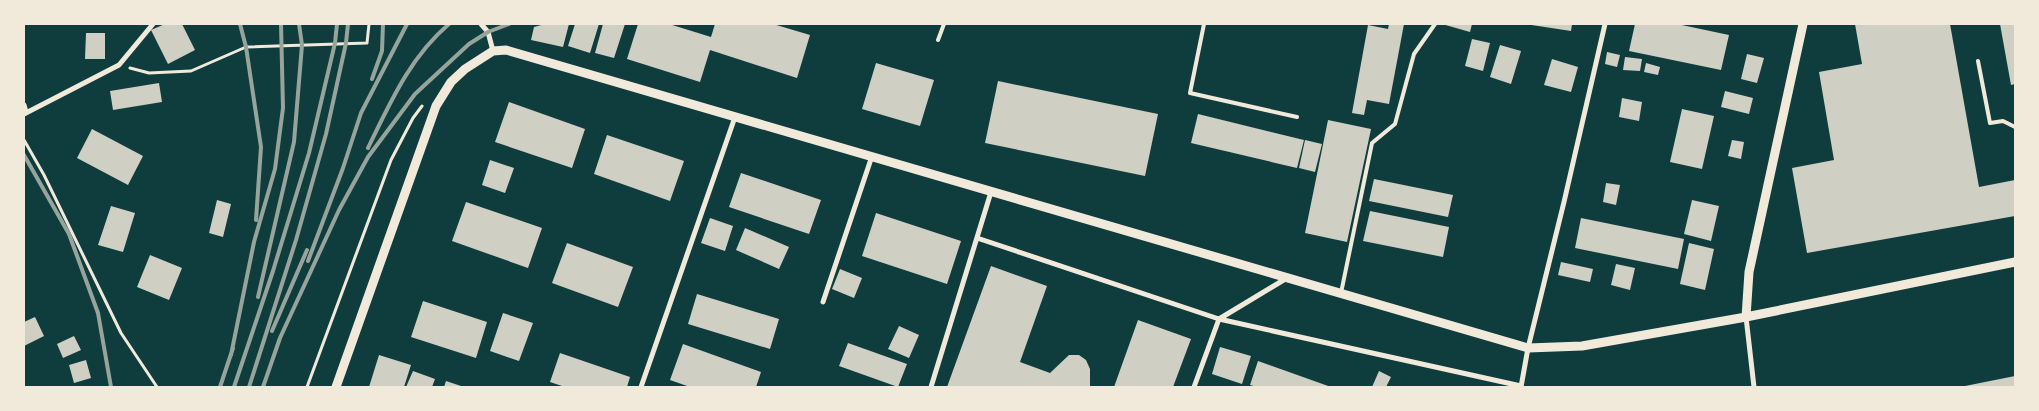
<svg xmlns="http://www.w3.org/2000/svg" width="2039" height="411" viewBox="0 0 2039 411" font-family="'Source Serif 4',serif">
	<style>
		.building { fill: #cfcfc3 }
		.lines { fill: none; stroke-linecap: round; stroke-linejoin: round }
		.path { stroke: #f1e9da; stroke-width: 3 }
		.service { stroke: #f1e9da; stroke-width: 4 }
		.minor { stroke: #f1e9da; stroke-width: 5 }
		.tertiary { stroke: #f1e9da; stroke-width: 9 }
		.rail { stroke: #97a49c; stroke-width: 4 }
	</style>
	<rect width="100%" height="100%" fill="#0f3d3e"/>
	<path class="building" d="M165,24H182L195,50L168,64L151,30Z
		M545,24H569L563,47L531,40L534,27Z
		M575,24H599L590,53L568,46Z
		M603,24H625L614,58L595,53Z
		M638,24H669L711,37L715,24H773L810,35L797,78L710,50L700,82L627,59Z
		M1389,24H1404L1389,104L1367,100L1364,115L1352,113L1368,25L1388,29Z
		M1442,24H1472L1470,32Z
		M1525,24H1572L1571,31Z
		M1635,24H1677L1729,35L1721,70L1629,51Z
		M1855,24H1950L1979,187L2015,180V216L1807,253L1792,168L1834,160L1819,72L1862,64Z
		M2000,24H2015V84L2011,85Z
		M86,33H105V59H85Z
		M1472,39L1490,43L1483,71L1465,66Z
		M1500,45L1521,51L1511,84L1490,77Z
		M1607,52L1620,55L1617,67L1605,64Z
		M1747,54L1764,58L1757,83L1741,79Z
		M1625,57L1642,59L1640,71L1623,70Z
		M1552,59L1578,67L1571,92L1544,85Z
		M876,63L934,80L920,126L862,109Z
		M1646,63L1660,67L1658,75L1644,72Z
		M998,81L1158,114L1145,176L985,143Z
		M159,83L162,102L113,110L110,91Z
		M1725,91L1753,98L1749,114L1721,107Z
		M1622,98L1642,102L1639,121L1619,117Z
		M509,102L585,129L572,168L495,142Z
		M1682,109L1714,116L1702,169L1670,162Z
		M1198,114L1304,140L1297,168L1191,143Z
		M1328,120L1371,129L1347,242L1305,233Z
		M92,129L143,156L128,185L77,158Z
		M607,135L684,161L670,201L594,174Z
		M1305,140L1322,144L1315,172L1299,168Z
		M1732,140L1744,142L1741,159L1728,156Z
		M490,160L514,168L505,193L482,185Z
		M741,173L821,200L809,234L729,207Z
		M1374,179L1453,195L1448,217L1369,201Z
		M1606,183L1620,185L1616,205L1603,202Z
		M217,200L231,204L223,237L209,233Z
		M1692,200L1719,206L1711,241L1684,234Z
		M466,202L542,228L528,268L452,241Z
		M111,206L135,213L123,252L98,245Z
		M1370,211L1449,227L1443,257L1363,241Z
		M876,213L961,241L947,284L862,256Z
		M710,218L733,226L725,251L701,243Z
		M1581,218L1684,239L1678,269L1575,248Z
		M745,228L789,247L779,269L736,250Z
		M567,243L633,267L618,307L552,283Z
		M1689,243L1714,249L1705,290L1680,284Z
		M150,255L182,268L169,300L137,287Z
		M1561,262L1593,269L1590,282L1558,275Z
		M1616,264L1635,268L1630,290L1611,285Z
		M991,266L1047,286L1020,362L1050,373L1069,355H1079L1086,360L1090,369V387H947Z
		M840,269L862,278L854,298L832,289Z
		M697,294L779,319L770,349L688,324Z
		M423,301L487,322L476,358L411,337Z
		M503,313L533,323L519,361L490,351Z
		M35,317L44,336L24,346V322Z
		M1138,320L1191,339L1173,387H1114Z
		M899,326L919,335L909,358L888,349Z
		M74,336L81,350L63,358L57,344Z
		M848,343L907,364L898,387L839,366Z
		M683,344L761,372L756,387H690L670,380Z
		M1220,347L1251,356L1242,384L1212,374Z
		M560,353L630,377L627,387H565L550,382Z
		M379,355L411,365L404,387H369Z
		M86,360L91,378L74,383L69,365Z
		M1258,361L1331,387H1257L1250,385Z
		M413,371L435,379L432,387H406Z
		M1379,371L1391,377L1386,387H1372Z
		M2015,376V387H1965V386Z
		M446,381L464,387H444Z"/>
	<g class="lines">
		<path class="path" d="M130,68L149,73L191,71L246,47L367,43L369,24
			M24,140L44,175L121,333L157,387
			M307,387L391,160L413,118L422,106"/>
		<path class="service" d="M1204,24L1190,93L1297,117
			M938,40L944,24
			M1978,61L1990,123L2003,121L2015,127
			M1341,293L1372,143L1395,124L1414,54L1435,24"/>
		<path class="minor" d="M481,24L488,32L493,51
			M24,105L26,112
			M24,114L119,65L153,24
			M977,238L1219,319L1521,386
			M823,302L872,156
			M1746,317L1754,387
			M641,387L735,117
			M931,387L991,192
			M1194,387L1219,319L1287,278
			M1521,387L1528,348L1564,202L1605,24"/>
		<path class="tertiary" d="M1746,317L1749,272L1803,24
			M336,387L436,106L451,82L465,69L493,51L506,50L1528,348L1582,346L1746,317L2015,262"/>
		<path class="rail" d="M240,24L246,47L261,147L256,220
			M372,79L382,51L383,24
			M368,148C390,103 410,57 449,24
			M24,155L69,234L98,313L111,387
			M308,261L343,168L361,113L407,24
			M258,297L294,142L302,45L299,24
			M272,331L307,250
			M231,355L254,242L275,169L283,108L281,24
			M220,387L233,348
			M234,387L273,271L309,153L335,43L337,24
			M249,387L296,240L326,134L346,43L348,24
			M263,387L280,338L339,210L368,157L415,94L469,44L488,32L509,24"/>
	</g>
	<rect width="2039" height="411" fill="none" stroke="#f1e9da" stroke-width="50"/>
</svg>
